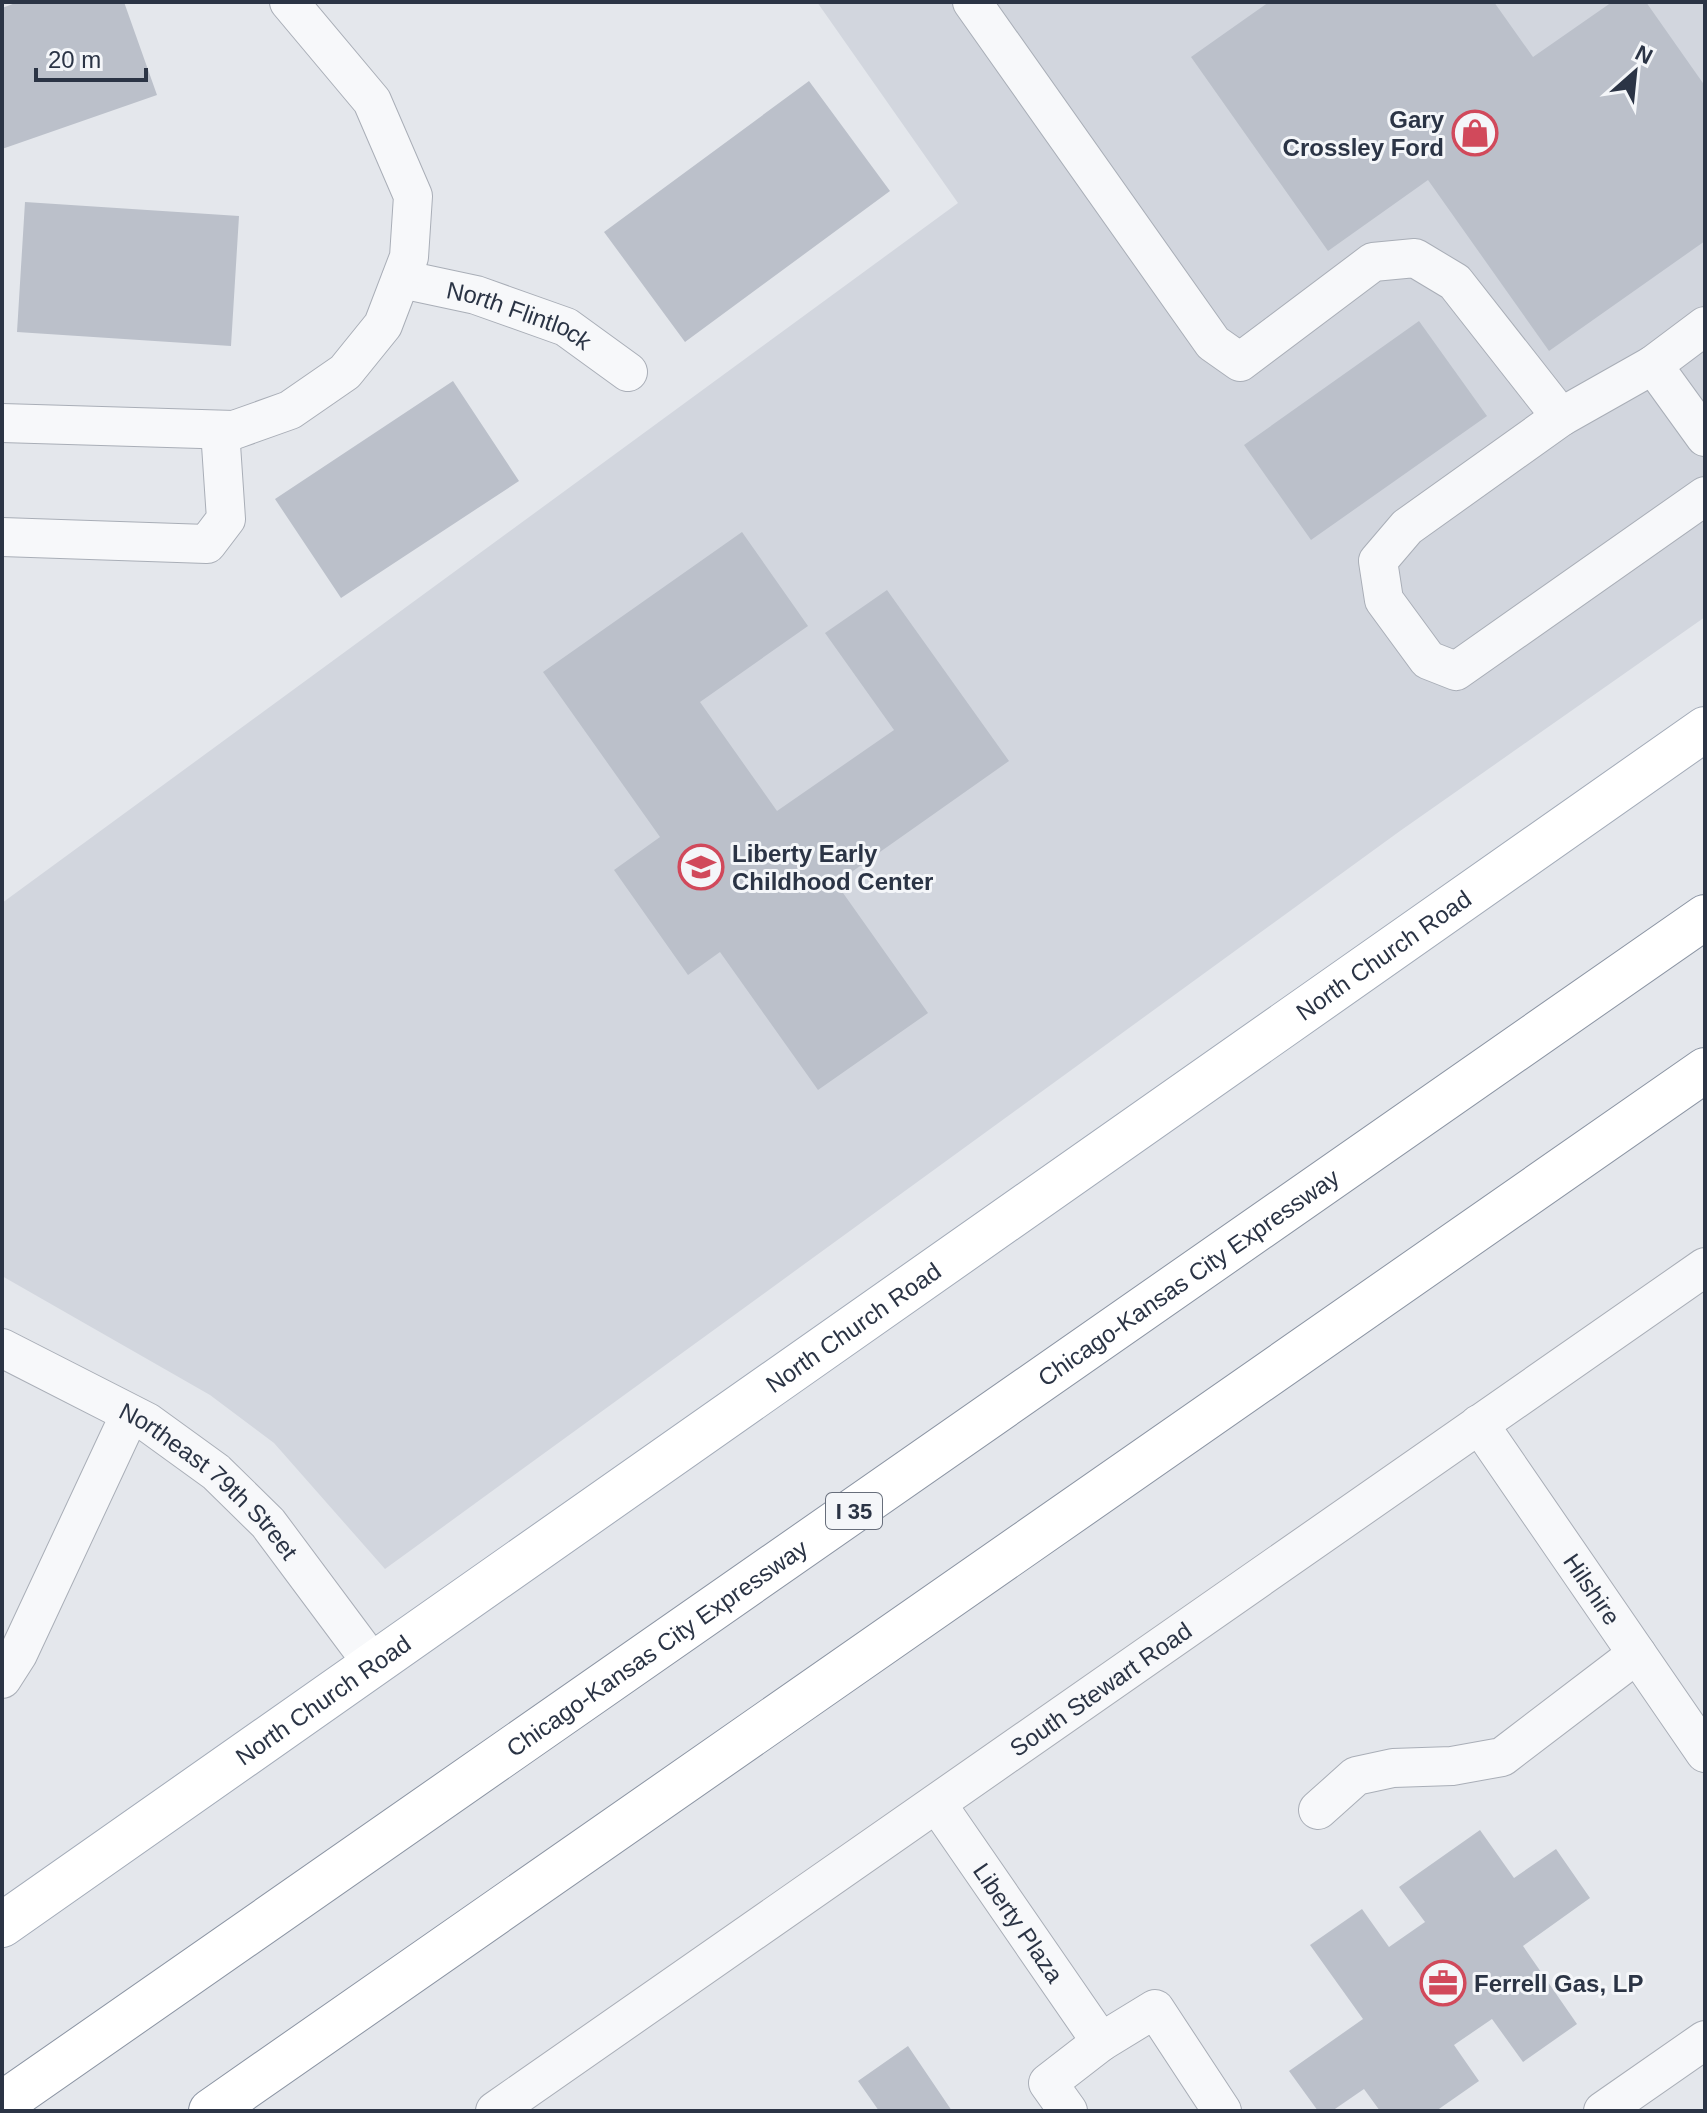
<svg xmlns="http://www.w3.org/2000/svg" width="1707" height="2113" viewBox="0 0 1707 2113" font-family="Helvetica,sans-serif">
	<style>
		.built { fill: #d2d6de }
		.building { fill: #bbc0ca }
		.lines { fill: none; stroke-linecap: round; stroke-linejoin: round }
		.minor-casing { stroke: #a9aeb7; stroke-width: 40 }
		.major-casing { stroke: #a3abb8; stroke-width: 46 }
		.highway-casing { stroke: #8b94a3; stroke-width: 46 }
		.minor { stroke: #f7f8fa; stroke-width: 38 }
		.major { stroke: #fff; stroke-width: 44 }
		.highway { stroke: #fff; stroke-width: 44 }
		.labels { text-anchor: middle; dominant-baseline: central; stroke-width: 6; stroke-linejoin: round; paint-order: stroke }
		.shield { fill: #f4f6f9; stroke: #676e7b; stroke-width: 2 }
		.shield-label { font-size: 22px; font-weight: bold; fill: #2b3445 }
		.poi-label { font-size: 24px; font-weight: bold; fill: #2b3445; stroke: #f4f6f9; text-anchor: start }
		.street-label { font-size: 24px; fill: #2b3445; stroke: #f4f6f9 }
	</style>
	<rect width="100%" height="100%" fill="#e4e7ec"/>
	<path class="built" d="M817,2H1705V617L1400,831L385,1569L274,1443L210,1395L2,1276V903L958,203Z"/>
	<path class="building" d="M18,2H124L157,95L2,149V8Z
		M1269,2H1494L1533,57L1612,2H1646L1705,86V241L1549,351L1428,180L1328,251L1191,57Z
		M809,81L890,191L685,342L604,232Z
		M25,202L239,216L231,346L17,332Z
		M1419,321L1487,416L1311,540L1244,445Z
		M453,381L519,481L341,598L275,499Z
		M742,532L808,626L700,702L777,811L894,730L825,633L887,590L1009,761L836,883L928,1013L818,1090L720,952L688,975L614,870L660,837L543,672Z
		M1480,1830L1514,1878L1556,1849L1590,1898L1523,1946L1577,2024L1523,2062L1492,2019L1454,2045L1479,2081L1436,2111H1380L1364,2089L1332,2111H1318L1289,2071L1363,2019L1310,1945L1362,1909L1389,1947L1425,1922L1399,1887Z
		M908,2046L952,2111H879L858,2081Z"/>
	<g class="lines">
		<g class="minor-casing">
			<g id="minor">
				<path d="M972,2L1213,343L1240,362L1373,262L1415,258L1455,282L1561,417L1653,365"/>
				<path id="s1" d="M401,279L476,295L566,327L628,372"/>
				<path d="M1705,326L1653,365L1705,437"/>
				<path d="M1561,417L1407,527L1378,561L1384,600L1428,660L1456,671L1705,496"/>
				<path d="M2,423L234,430L290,410L345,372L383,325L409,257L413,196L372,101L289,2"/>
				<path d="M2,537L207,544L226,519L220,430"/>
				<path id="s2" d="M2,1348L147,1422L216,1472L268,1523L373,1664"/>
				<path id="s3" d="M1479,1424L1705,1753"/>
				<path d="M2,1679L18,1654L130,1414"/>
				<path id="s4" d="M937,1804L1101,2042"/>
				<path d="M1318,1810L1356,1776L1393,1768L1452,1766L1502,1757L1637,1654"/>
				<path id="s5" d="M495,2111L1705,1267"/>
				<path d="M1068,2111L1048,2083L1101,2042L1155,2009L1222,2111"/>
				<path d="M1603,2111L1705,2040"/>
			</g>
		</g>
		<g class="major-casing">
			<g id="major">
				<path id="s6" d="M2,1925L1705,729"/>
			</g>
		</g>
		<g class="highway-casing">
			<g id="highway">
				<path id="s7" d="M2,2104L1705,917"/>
				<path d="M211,2111L1705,1070"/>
			</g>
		</g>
		<use href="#minor" class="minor"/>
		<use href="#major" class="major"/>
		<use href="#highway" class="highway"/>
	</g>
	<defs>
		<g id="shop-ring" transform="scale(2.3)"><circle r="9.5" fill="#f4f6f9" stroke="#d1495b" stroke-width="1.5"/><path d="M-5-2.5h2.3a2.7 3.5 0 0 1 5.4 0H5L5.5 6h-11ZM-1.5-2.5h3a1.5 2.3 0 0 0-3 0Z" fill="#d1495b"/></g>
		<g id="school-ring" transform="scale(2.3)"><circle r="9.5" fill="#f4f6f9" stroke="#d1495b" stroke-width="1.5"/><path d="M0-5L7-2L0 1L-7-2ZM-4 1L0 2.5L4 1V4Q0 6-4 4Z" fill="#d1495b"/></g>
		<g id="office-ring" transform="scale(2.3)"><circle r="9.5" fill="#f4f6f9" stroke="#d1495b" stroke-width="1.5"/><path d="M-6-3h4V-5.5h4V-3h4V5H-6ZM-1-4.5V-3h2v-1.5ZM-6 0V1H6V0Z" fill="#d1495b"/></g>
	</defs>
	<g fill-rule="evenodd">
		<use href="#shop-ring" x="1475" y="133"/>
		<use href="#school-ring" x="701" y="867"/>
		<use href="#office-ring" x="1443" y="1983"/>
	</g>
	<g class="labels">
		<rect class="shield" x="826" y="1493" width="56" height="36" rx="6"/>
		<g class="shield-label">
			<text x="854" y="1511">I 35</text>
		</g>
		<g class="poi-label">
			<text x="1444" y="119" text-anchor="end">Gary<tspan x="1444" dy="28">Crossley Ford</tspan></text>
			<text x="732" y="853">Liberty Early<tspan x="732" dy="28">Childhood Center</tspan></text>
			<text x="1474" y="1983">Ferrell Gas, LP</text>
		</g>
		<g class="street-label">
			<text stroke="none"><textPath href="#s1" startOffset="124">North Flintlock</textPath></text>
			<text stroke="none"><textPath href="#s6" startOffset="1688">North Church Road</textPath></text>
			<text stroke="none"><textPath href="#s7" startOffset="1446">Chicago-Kansas City Expressway</textPath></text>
			<text stroke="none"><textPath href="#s6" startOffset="1040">North Church Road</textPath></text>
			<text stroke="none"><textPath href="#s2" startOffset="248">Northeast 79th Street</textPath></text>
			<text stroke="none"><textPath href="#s3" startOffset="200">Hilshire</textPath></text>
			<text stroke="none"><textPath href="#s7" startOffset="798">Chicago-Kansas City Expressway</textPath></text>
			<text stroke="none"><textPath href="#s5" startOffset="738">South Stewart Road</textPath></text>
			<text stroke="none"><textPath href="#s6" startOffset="392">North Church Road</textPath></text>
			<text stroke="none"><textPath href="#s4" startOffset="144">Liberty Plaza</textPath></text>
		</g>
	</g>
	<rect width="1707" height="2113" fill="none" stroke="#2b3445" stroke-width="8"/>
	<g transform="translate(1635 72) rotate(27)" stroke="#f4f6f9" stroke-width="6" paint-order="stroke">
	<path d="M0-6L14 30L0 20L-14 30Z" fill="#2b3445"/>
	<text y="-12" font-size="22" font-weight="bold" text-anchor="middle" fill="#2b3445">N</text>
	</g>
	<path d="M36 68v12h110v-12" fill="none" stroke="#2b3445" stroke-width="4"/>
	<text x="48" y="68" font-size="24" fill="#2b3445" stroke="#f4f6f9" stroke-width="6" paint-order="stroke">20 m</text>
</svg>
